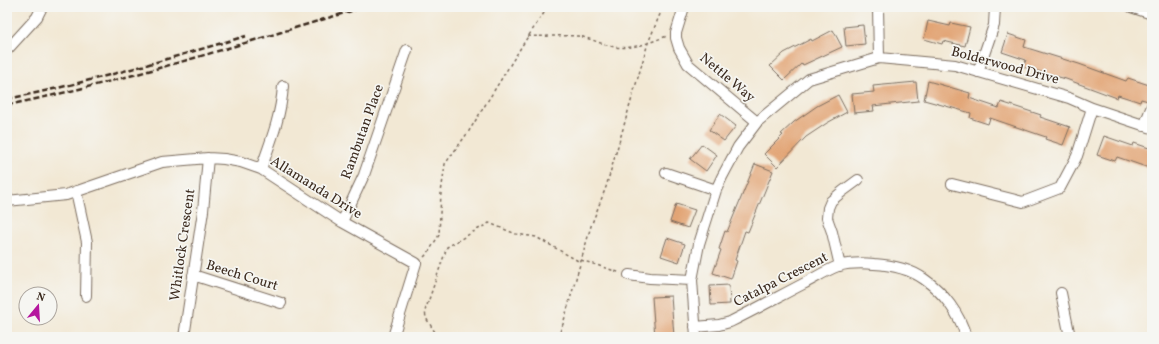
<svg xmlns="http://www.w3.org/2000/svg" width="1159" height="344" viewBox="0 0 1159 344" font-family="Vollkorn,serif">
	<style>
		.building { fill: #e2a474 }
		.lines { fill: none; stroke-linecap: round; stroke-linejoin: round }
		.minor-casing { stroke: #7b6c5e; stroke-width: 12 }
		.path { stroke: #7b6c5e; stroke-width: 1.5; stroke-dasharray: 3 3; stroke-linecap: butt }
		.minor { stroke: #fff; stroke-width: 10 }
		.rail { stroke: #3b2a1e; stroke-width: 2.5; stroke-dasharray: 6 3; stroke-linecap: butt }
		.labels { text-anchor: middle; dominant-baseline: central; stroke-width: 3.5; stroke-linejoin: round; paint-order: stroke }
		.street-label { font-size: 14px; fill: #3b2a1e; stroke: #f6f6f2 }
	</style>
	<rect width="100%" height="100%" fill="#f6f6f2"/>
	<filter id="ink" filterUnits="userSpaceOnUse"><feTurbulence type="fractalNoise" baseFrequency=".025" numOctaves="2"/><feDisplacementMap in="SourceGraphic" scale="8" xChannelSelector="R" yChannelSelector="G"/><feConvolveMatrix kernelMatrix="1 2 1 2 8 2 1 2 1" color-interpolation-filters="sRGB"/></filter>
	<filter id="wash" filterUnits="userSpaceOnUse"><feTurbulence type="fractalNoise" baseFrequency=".012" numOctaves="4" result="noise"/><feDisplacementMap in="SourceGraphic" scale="16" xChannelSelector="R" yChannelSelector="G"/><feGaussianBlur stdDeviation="0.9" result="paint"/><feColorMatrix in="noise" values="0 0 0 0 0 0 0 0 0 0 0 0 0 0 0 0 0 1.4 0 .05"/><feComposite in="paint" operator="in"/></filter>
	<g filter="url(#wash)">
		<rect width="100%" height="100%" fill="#f2e8d4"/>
		<g id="blocks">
			<path class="building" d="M928,21L950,26L951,23L970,27L965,46L943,41L942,44L924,39Z
				M863,25L865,44L846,46L844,27Z
				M833,30L842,47L803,65L802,63L784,80L770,66L784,53L811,39L812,41Z
				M1008,34L1026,40L1024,47L1079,64L1126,81L1128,78L1152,86V100L1148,101L1141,99L1140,102L1118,95L1117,98L1066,79L1023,67L1026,60L1002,52Z
				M928,81L970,93L969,98L999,108L1001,102L1041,115L1040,117L1070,127L1063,145L1045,139L1046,137L990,118L988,124L970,118L971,113L924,100Z
				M916,82L918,101L873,106L874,111L854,113L852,94L874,92L873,86Z
				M838,95L847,112L827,123L806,137L777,167L764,154L783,135L781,134L794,122L817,106Z
				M720,114L736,126L724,141L709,130Z
				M1104,136L1133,146L1134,143L1152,149L1149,157L1152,158V169L1117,157L1115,161L1097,155Z
				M702,144L717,155L706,171L690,159Z
				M755,164L773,171L748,232L745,231L735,260L737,261L731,279L713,273L721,250L719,249L725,231L727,232Z
				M676,204L695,210L688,228L670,222Z
				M667,238L685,244L679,262L661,256Z
				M729,285L730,304L711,305L710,286Z
				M671,296L674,337H655L652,297Z"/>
		</g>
	</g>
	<g filter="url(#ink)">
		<use href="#blocks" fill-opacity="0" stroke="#7b6c5e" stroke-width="1"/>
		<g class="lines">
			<g class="minor-casing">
				<path id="minor" d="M684,7L676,33V38L679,48L688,64L757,122
					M878,7L879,58
					M1131,7L1152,14
					M7,50L37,17L42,7
					M978,72L994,25L995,7
					M1144,126L1152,106
					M261,169C271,141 281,116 283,86
					M666,173L716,190
					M952,184L1023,202L1060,188L1077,156L1092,108
					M76,191L87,242L86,296
					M7,201L66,195L162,162L208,158L224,159L241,162L261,169L342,222L416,263L393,337
					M342,222L364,175L407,50
					M840,266L832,232L827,218L828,208L831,201L843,191L858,180
					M193,275L281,303
					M629,275L650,278L692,280
					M1061,293L1070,337
					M695,327L719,325L730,322C754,310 778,297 803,284C815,278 825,271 838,266C849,263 863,263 874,264C891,265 910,269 924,279C943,292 960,314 966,337
					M184,337L203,211L208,158
					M696,337L692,280L699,244L716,190L722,177L738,147L757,122L809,79L879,58L955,65L1069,98L1092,108L1152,128"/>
			</g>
			<path class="path" d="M528,36C544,37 561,35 578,36C589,38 599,43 610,46C630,51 648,43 667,36
				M424,257L428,253L439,235L441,193L445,164L469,131L525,41L548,7
				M581,260L621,273
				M438,337L426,318L425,311L447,247L489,223L516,234L536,237L580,262
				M558,337L563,324L591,226L606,187L648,43L663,7"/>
			<use href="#minor" class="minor"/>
			<path class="rail" d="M7,99C88,83 167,59 246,36
				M7,105C128,81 246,42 365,7"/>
		</g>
	</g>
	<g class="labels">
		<g class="street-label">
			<text transform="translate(1005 66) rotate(15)">Bolderwood Drive</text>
			<text transform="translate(727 78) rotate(40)">Nettle Way</text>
			<text transform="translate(363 132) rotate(-70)">Rambutan Place</text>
			<text transform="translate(316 188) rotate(32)">Allamanda Drive</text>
			<text transform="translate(183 245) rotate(-82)">Whitlock Crescent</text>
			<text transform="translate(242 276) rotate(17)">Beech Court</text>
			<text transform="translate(781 280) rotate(-27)">Catalpa Crescent</text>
		</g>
	</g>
	<rect width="1159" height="344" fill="none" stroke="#f6f6f2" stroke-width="24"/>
	<g transform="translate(38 306) rotate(18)"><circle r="19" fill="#f6f6f2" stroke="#aba49d"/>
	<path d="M0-3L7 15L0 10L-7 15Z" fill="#b5179e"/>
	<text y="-6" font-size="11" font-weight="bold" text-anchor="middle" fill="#3b2a1e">N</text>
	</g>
</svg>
